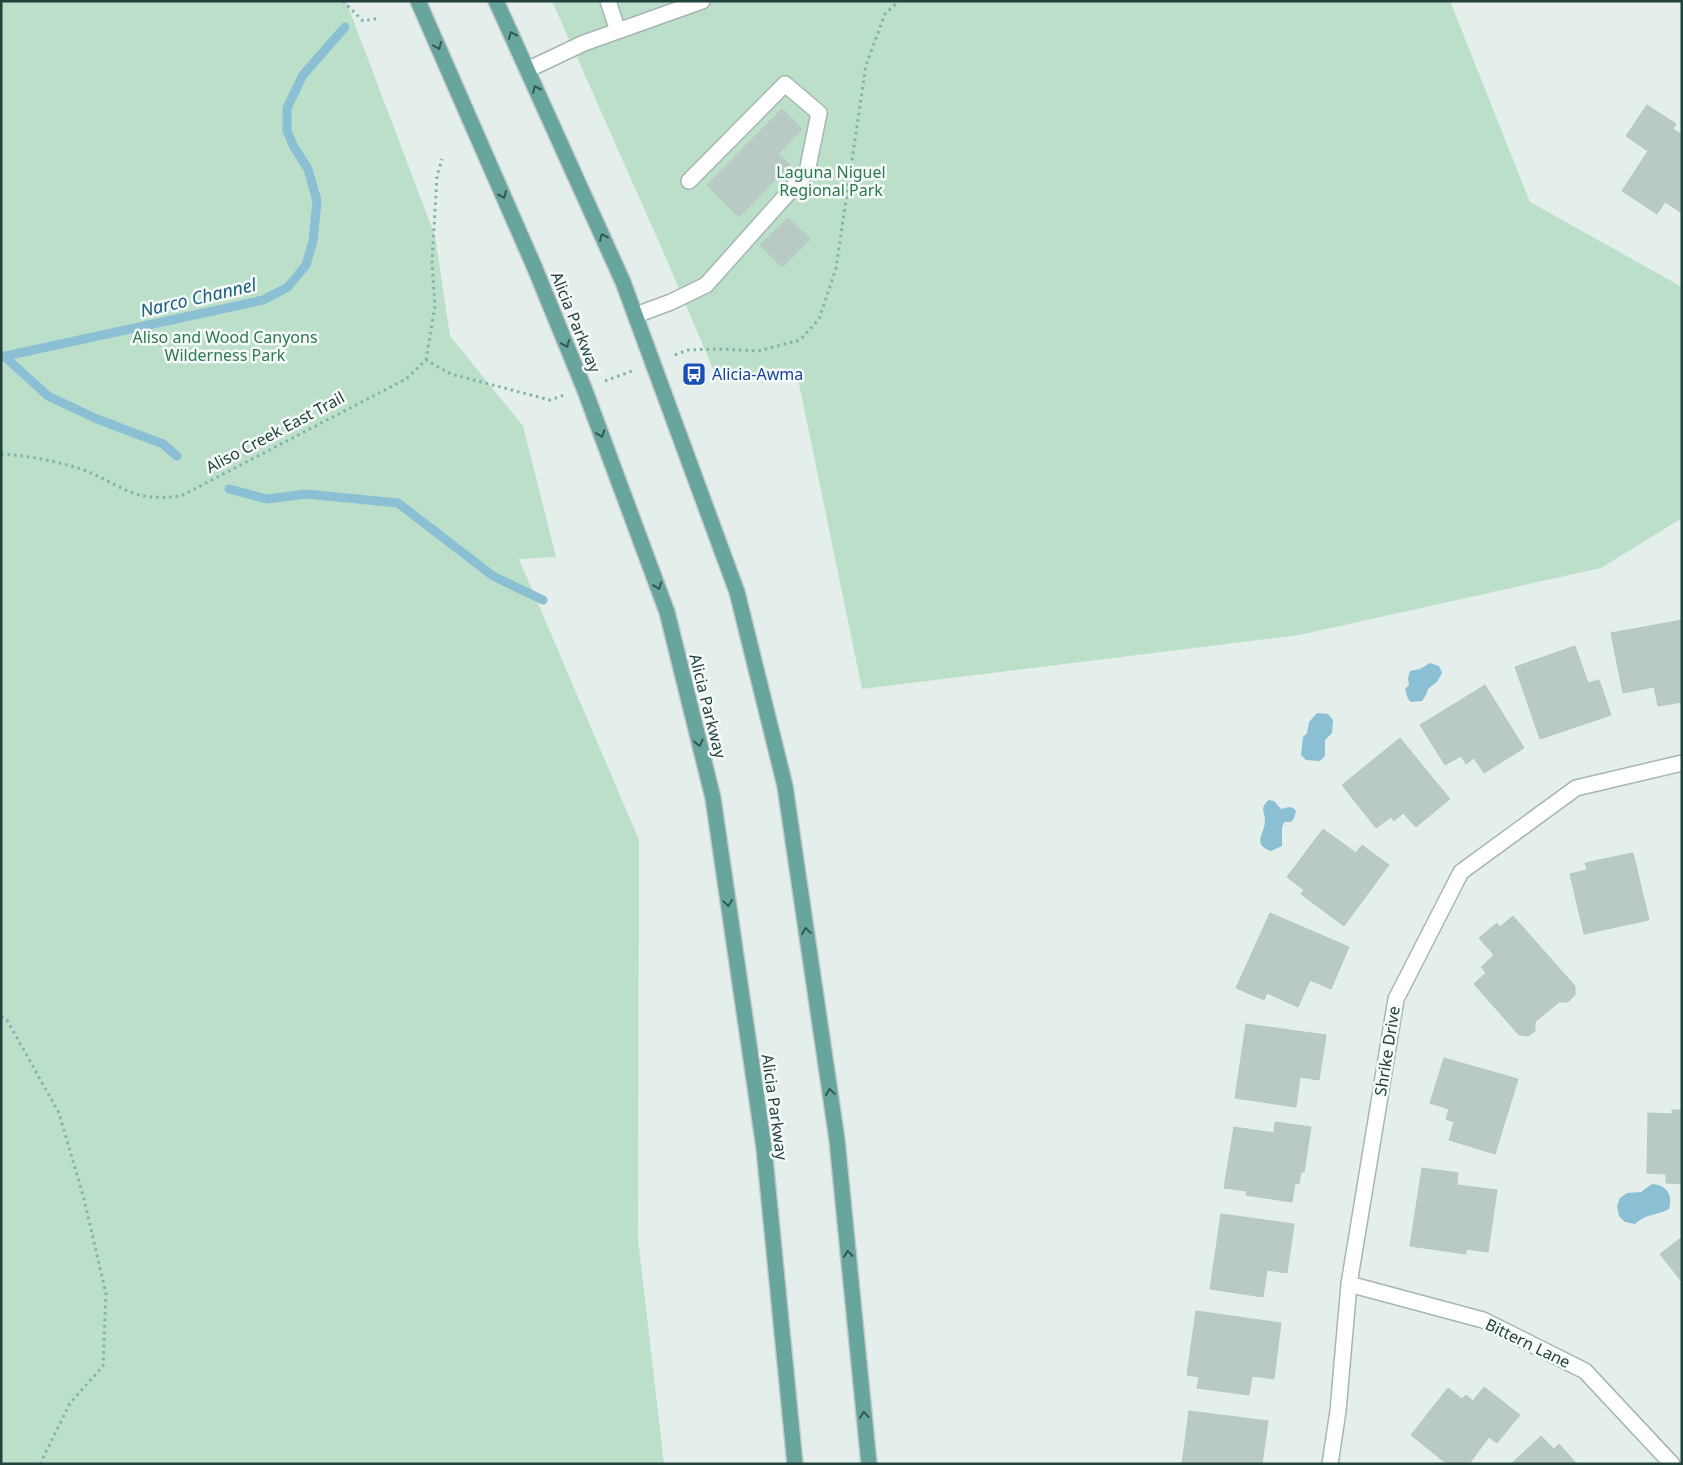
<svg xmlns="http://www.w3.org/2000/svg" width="1683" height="1465" viewBox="0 0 1683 1465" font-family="'Noto Sans',sans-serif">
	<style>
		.green { fill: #bcdfca }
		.water { fill: #8bbfd4 }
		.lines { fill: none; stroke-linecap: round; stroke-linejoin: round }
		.stream { stroke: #8bbfd4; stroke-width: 9 }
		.building { fill: #b9c9c4; stroke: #b6c8c3 }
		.minor-casing { stroke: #a6b6b3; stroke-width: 18 }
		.major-casing { stroke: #c1cac8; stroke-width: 18 }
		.path { stroke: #83b2aa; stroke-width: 3; stroke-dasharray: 2.5 4; stroke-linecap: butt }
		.minor { stroke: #fff; stroke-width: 15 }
		.major { stroke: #67a59d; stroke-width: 15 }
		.oneway { stroke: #335954 }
		.labels { text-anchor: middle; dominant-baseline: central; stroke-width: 5; stroke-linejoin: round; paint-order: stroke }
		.park-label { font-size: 16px; fill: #2b7953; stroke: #f5faf8 }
		.street-label { font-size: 16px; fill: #22403c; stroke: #f5faf8 }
		.transit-label { font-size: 16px; fill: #164399; stroke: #f5faf8; text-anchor: start }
		.water-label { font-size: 18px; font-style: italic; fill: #1a607f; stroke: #f5faf8 }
	</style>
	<rect width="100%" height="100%" fill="#e4eeeb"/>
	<path class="green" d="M1,1H346L435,236L450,336L523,426L556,557L519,559L639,840L638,1239L664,1464H1Z
		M552,1H1450L1530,202L1682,287V518L1601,568L1299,635L862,689L796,369L719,383L666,258Z"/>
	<path class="water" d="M1430,663L1439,666L1442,673L1437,682L1428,689L1426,695L1422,701L1411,702L1408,699L1405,689L1409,685L1408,678L1410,671L1420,669Z
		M1317,713L1328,714L1333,720L1332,733L1325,740V756L1320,761L1306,760L1301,755L1303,737L1307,733L1309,722Z
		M1269,800L1274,801L1281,809L1289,807L1293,808L1296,811L1294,818L1291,822H1284L1282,828V846L1271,851C1251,844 1265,834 1265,821C1265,811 1259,808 1269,800Z
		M1652,1184C1667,1185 1673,1194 1669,1209C1656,1216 1647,1213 1635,1224L1625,1222L1619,1216L1617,1206L1620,1198L1627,1193L1641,1192Z"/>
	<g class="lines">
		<path class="stream" d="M4,356L48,396L97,419L163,444L177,456
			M1,357L263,300L288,287L306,265L313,241L317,201L308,169L294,147L287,131V108L303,75L345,27
			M229,489L267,499L306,494L398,503L493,576L543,600"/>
	</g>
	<path class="building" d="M1647,105L1676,124L1673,129L1682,135V213L1665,202L1657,214L1622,191L1648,151L1626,136Z
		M782,109L802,129L778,154L790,165L739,217L707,185Z
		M788,218L810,239L782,267L760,245Z
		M1682,620V702L1658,706L1654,687L1623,693L1611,633Z
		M1575,646L1588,683L1599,680L1611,715L1540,739L1515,667Z
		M1485,685L1524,748L1484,773L1474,758L1466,764L1461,756L1445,765L1420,725Z
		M1400,738L1450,799L1416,827L1403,813L1394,821L1391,817L1376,828L1342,785Z
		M1323,829L1356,853L1362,845L1389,865L1344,926L1301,894L1304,890L1287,877Z
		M1633,853L1649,920L1584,934L1570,874L1587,870L1585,863Z
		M1270,913L1349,947L1331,989L1310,980L1298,1007L1267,993L1264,1000L1236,988Z
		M1513,916L1575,986V995L1568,1002H1559L1535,1022V1031L1528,1036L1519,1035L1474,984L1486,973L1481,967L1494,955L1479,938L1497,923L1500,927Z
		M1246,1024L1326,1035L1319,1080L1300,1077L1296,1107L1235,1098Z
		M1444,1058L1518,1079L1495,1154L1449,1140L1454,1122L1446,1119L1449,1109L1430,1103Z
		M1672,1110H1682V1184L1666,1183V1174L1647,1173L1648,1113L1672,1114Z
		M1275,1122L1311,1127L1304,1172H1301L1299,1184L1295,1183L1292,1202L1246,1195L1247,1191L1224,1188L1234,1127L1274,1133Z
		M1422,1168L1458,1173L1457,1185L1497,1190L1488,1252L1466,1249V1254L1410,1246Z
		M1221,1214L1294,1224L1287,1273L1267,1270L1263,1297L1210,1289Z
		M1682,1237V1282L1660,1254Z
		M1196,1311L1281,1323L1274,1379L1252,1376L1249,1395L1197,1388L1199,1377L1187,1375Z
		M1484,1387L1520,1415L1497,1443L1489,1437L1469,1464H1447L1411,1435L1448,1388L1462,1399L1466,1395L1473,1401Z
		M1189,1411L1268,1421L1262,1464H1182Z
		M1541,1436L1554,1449L1559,1444L1577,1464H1511Z"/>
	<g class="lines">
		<g class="minor-casing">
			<path id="minor" d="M608,1L618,31
				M527,70L584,43L702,1
				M636,315L671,302L706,285L807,172L819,113L785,84L689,181
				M1349,1284L1483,1320L1585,1371L1672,1464
				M1330,1464L1338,1411L1349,1284L1396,999L1461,872L1576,788L1682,763"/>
		</g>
		<g class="major-casing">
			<path id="major" d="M418,1L534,266L584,388L667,612L713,798L764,1148L795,1464
				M496,1L623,282L737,592L785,786L837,1140L869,1464"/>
		</g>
		<path class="path" d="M343,1L363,21L380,18
			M675,355L687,350L719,349L758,351L800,340L819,319L836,268L866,65L885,14L899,1
			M426,360L435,306L432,263L437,176L442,159
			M605,381L632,371
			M1,454C30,456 57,461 84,470C106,478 127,495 151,497C161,498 171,497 181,496L406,379L426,360L451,374L550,400L564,395
			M1,1017L7,1020L59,1113L84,1199L106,1294L103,1366L70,1403L40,1464"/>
		<use href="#minor" class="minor"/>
		<use href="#major" class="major"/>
	</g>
	<defs><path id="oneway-chevron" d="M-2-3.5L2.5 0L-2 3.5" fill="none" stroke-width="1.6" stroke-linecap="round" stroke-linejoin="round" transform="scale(1.25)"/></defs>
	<g class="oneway">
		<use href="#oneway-chevron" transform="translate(512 35) rotate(-114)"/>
		<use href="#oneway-chevron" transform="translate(438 46) rotate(67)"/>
		<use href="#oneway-chevron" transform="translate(536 89) rotate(-114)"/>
		<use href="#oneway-chevron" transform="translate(503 195) rotate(66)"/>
		<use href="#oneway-chevron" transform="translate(603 237) rotate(-114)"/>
		<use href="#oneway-chevron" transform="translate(566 344) rotate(68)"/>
		<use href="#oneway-chevron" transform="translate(601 434) rotate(70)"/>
		<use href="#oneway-chevron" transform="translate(658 586) rotate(70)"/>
		<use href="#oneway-chevron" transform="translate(699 743) rotate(76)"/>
		<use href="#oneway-chevron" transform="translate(728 903) rotate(82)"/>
		<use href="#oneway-chevron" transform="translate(806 931) rotate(-98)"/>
		<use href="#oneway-chevron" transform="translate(830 1092) rotate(-98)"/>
		<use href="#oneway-chevron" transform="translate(848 1254) rotate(-96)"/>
		<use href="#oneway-chevron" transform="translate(864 1415) rotate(-96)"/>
	</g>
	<defs>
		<g id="bus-square" transform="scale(1.25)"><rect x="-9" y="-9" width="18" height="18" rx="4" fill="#1a4fb4" stroke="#f5faf8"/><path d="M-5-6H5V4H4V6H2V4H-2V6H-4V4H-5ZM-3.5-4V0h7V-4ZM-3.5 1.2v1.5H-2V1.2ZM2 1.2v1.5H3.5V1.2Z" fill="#fff"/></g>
	</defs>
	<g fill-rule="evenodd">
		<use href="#bus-square" x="694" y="374"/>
	</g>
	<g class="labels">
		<g class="park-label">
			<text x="831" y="172">Laguna Niguel<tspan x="831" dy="18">Regional Park</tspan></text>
			<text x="225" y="337">Aliso and Wood Canyons<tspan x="225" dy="18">Wilderness Park</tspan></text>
		</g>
		<g class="street-label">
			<text transform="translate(576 322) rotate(68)">Alicia Parkway</text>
			<text transform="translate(275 432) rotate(-28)">Aliso Creek East Trail</text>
			<text transform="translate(708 706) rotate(76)">Alicia Parkway</text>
			<text transform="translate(1387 1051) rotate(-81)">Shrike Drive</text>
			<text transform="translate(775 1107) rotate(82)">Alicia Parkway</text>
			<text transform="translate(1528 1343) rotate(26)">Bittern Lane</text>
		</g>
		<g class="transit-label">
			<text x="712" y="374">Alicia-Awma</text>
		</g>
		<g class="water-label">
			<text transform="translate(198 297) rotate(-13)">Narco Channel</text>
		</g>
	</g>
	<rect width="1683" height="1465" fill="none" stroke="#22403c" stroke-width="5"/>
</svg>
